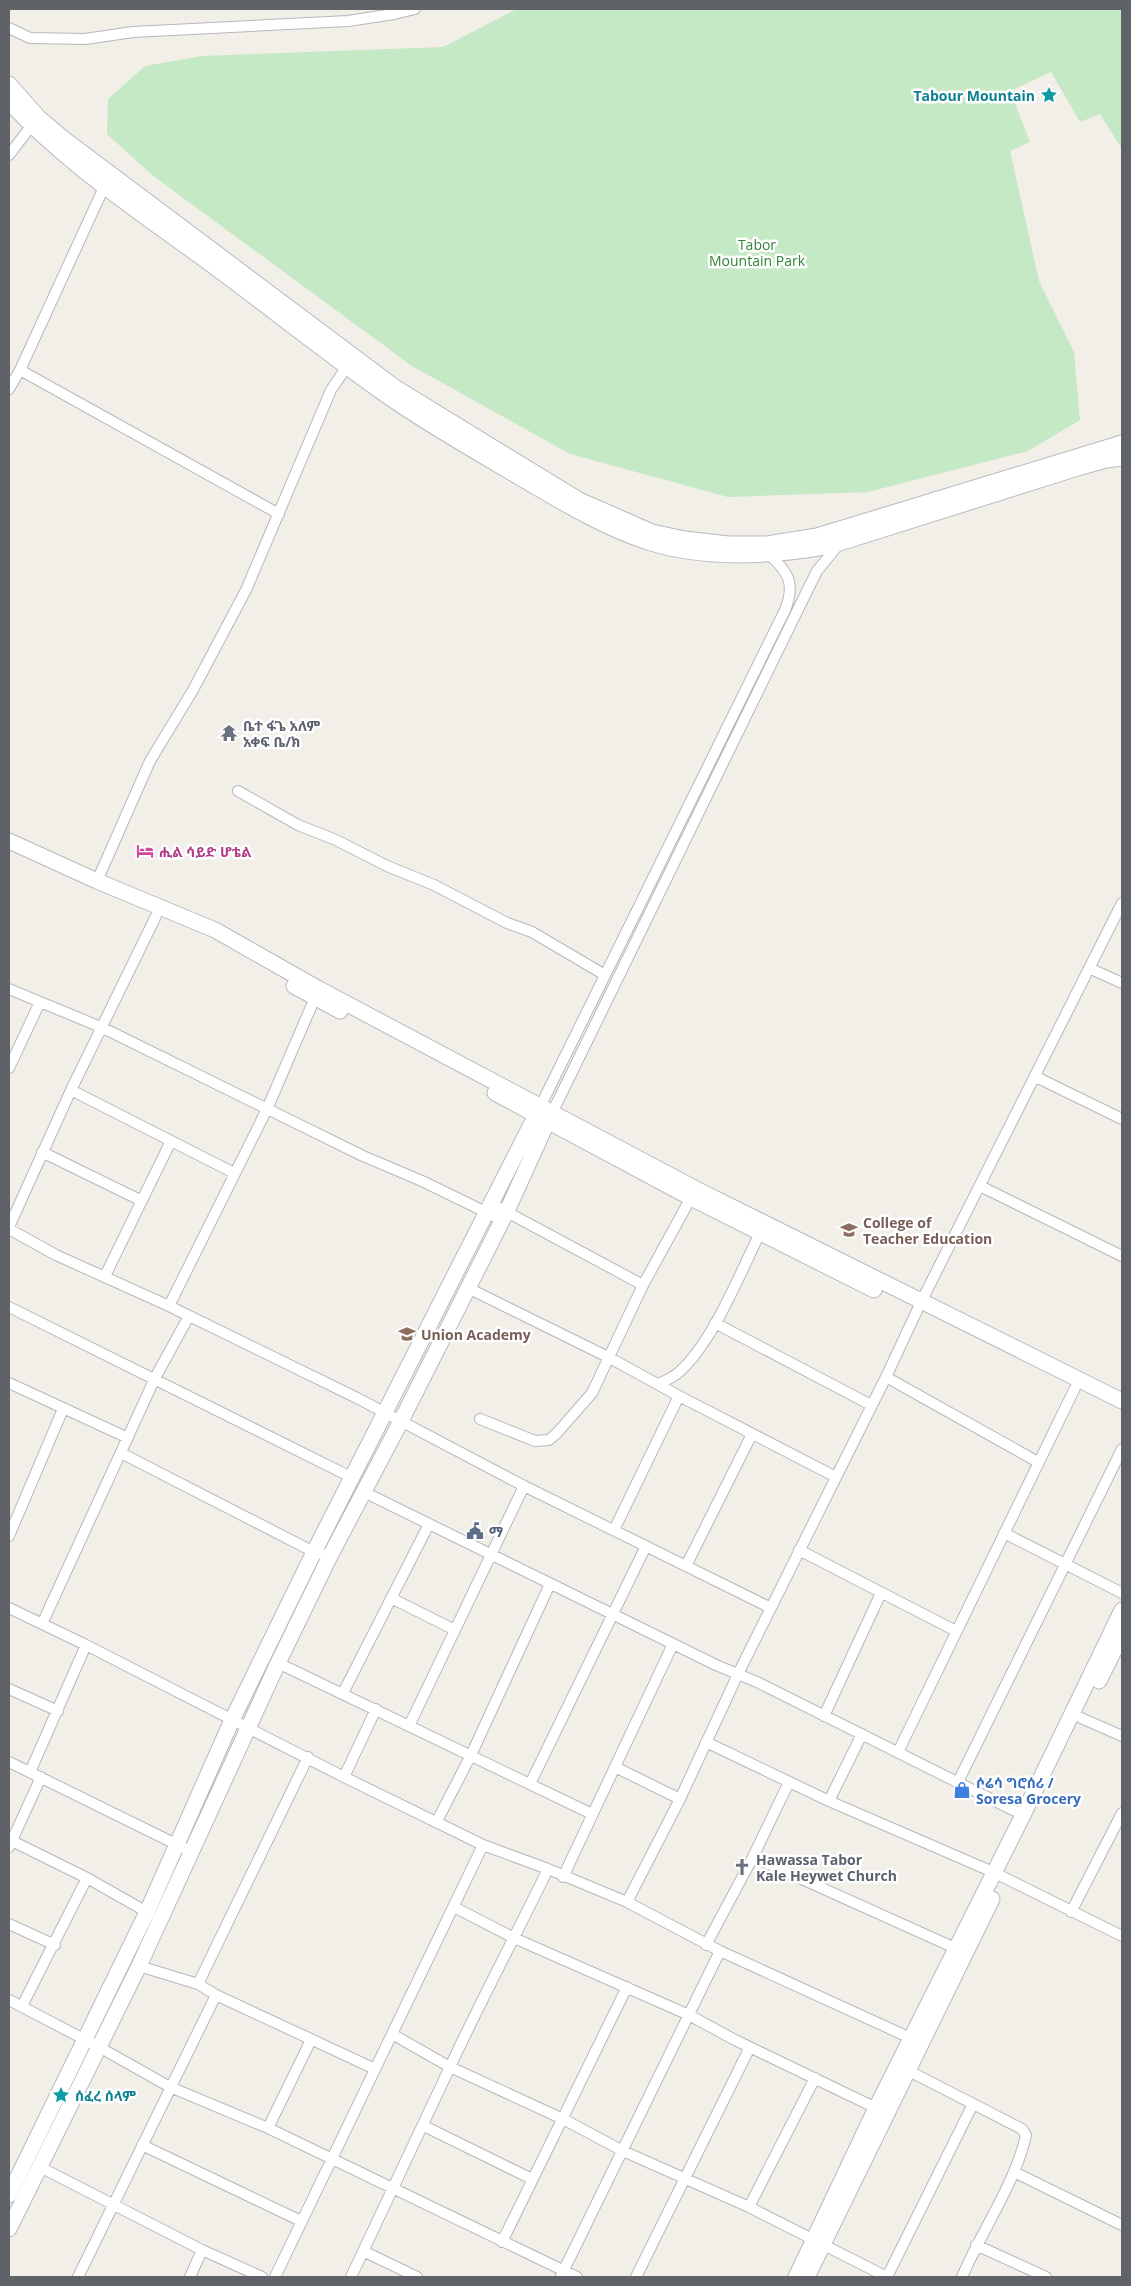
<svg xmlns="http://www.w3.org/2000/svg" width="1131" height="2286" viewBox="0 0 1131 2286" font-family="'Open Sans','Noto Sans Ethiopic',sans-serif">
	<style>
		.green { fill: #c5e8c5 }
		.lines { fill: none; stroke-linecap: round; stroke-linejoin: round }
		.street-casing { stroke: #b5b8bc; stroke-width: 12 }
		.secondary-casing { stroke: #b6babf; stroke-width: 17 }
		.street { stroke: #fff; stroke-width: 10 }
		.secondary { stroke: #fff; stroke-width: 15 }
		.labels { text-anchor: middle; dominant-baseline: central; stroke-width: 5; stroke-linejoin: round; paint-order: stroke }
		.culture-label { font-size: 14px; font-weight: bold; fill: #0d838f; stroke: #fff; text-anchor: end }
		.park-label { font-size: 14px; fill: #348238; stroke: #fff }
		.worship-label { font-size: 14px; font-weight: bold; fill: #5b616d; stroke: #fff; text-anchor: start }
		.hotel-label { font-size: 14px; font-weight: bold; fill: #b23c85; stroke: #fff; text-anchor: start }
		.education-label { font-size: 14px; font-weight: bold; fill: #785e54; stroke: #fff; text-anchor: start }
		.service-label { font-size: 14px; font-weight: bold; fill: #4e5e75; stroke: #fff; text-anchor: start }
		.shop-label { font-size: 14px; font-weight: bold; fill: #366cbe; stroke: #fff; text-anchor: start }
	</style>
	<rect width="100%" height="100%" fill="#f1efe8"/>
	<path class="green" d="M517,9H1122V149L1100,114L1080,122L1051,72L1010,91L1030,142L1010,151L1039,281L1074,352L1080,420L1028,451L868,492L728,497L570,454L412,366L152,175L107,134L108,99L145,66L202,56L443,47Z"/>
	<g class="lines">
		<g class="street-casing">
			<path id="street" d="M9,28L30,38L85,39L133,32L348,21L394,14L415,9
				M9,155L32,125
				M20,370L279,514
				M9,389L20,370L105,185
				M238,791L298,825L336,840L387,866L434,885L507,923L532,932L605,975
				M97,881L150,761L193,690L246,590L331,390L350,362
				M1089,968L1122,983
				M9,989L103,1028L363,1156L422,1181L502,1220
				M9,1068L40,1002
				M1036,1077L1122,1119
				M71,1090L234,1173
				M541,1105L785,610C796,583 788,572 768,553
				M553,1111L808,589L817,571L839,544
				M42,1152L142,1201
				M980,1186L1122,1256
				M492,1204L643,1285
				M9,1227L71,1090L156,916
				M9,1229L56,1255L169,1306L357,1398L524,1486L771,1608
				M105,1276L171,1141
				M468,1288L610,1358L679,1396L836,1477
				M169,1306L267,1109L317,993
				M9,1307L353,1478
				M715,1323L871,1405
				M886,1377L1038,1462
				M9,1383L128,1438
				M658,1384C665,1381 672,1378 678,1373C714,1342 741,1270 763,1227
				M480,1419L535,1441L549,1440L557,1433L592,1393L643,1285L693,1194
				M121,1453L314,1552L330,1556
				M364,1492L716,1665L757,1682L1023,1815
				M614,1530L679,1396
				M1004,1533L1122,1593
				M9,1536L63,1409
				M799,1550L956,1631
				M686,1566L752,1434
				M391,1598L455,1630
				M9,1608L86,1645L344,1777L483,1845L548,1869L627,1902L720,1951L917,2041
				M42,1624L155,1378L189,1316
				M278,1663L592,1814
				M9,1689L58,1711
				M343,1693L429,1524
				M824,1716L881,1593
				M1081,1718L1122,1736
				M409,1726L524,1486
				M706,1742L829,1801L993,1872L1122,1936
				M898,1752L1075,1388
				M9,1762L192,1852
				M615,1767L680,1799
				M30,1772L86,1645
				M344,1777L376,1709
				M958,1782L1122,1449
				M530,1784L646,1546
				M829,1801L862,1734
				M437,1821L471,1755L550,1584
				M12,1841L87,1878L147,1912
				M9,1847L41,1777
				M753,1857L955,1948
				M563,1877L673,1644
				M627,1902L680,1799L738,1674L886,1377L921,1302L1122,903
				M454,1907L514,1938L689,2015L735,2040L876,2108
				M1071,1912L1122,1813
				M9,1924L55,1945
				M706,1945L753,1857L789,1782
				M139,1966L198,1984L216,1995L375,2069
				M198,1984L308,1757
				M9,2000L99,2047L170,2087L268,2128L577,2277
				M22,2006L87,1878
				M392,2034L450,2067L563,2119L623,2151L749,2207L887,2277
				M907,2070L1022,2129L1026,2135C1016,2182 981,2232 962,2277
				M424,2126L532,2179
				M268,2128L311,2040
				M142,2145L301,2221
				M40,2167L202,2250L262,2277
				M1014,2172L1122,2225
				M749,2207L815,2078
				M502,2242L627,1987
				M976,2245L1046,2277
				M363,2251L417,2277
				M561,2276L720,1951
				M78,2277L216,1995
				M190,2277L202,2250
				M275,2277L483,1845
				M351,2277C384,2207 417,2137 450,2067C481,2000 516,1935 548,1869
				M636,2277L750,2047
				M887,2277L973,2104"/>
		</g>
		<g class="secondary-casing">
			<path id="secondary" d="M9,84L39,118L64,139L396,388L579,500L652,532L685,539L728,544H767L817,536L1122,443
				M9,102C70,168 149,218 220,271C275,312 328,354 383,393C427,424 473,450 519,477C560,501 602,527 648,542C703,560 774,557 830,546L1081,467L1106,460L1122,458
				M9,841L97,881L215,930L319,989L696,1189L1122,1401
				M294,986L340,1011
				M495,1093L691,1198L874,1290
				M1099,1681L1122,1635
				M9,2195L147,1912L232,1720L314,1552L540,1107
				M9,2229L139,1966L278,1663L330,1556L401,1421L507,1211L551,1114
				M796,2277L876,2108L1023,1815L1122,1610
				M807,2277L992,1899"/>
		</g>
		<use href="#street" class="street"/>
		<use href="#secondary" class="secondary"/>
	</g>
	<defs>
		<g id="sight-bare" transform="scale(1.35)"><path d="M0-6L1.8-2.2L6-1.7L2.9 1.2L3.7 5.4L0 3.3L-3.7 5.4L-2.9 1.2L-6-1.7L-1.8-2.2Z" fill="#0f9aa8" stroke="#fff" stroke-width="2.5" paint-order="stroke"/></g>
		<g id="temple-bare" transform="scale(1.35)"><path d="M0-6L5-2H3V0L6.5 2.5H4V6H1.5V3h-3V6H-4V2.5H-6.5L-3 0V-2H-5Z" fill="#6b7280" stroke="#fff" stroke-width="2.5" paint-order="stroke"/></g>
		<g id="hotel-bare" transform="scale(1.35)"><path d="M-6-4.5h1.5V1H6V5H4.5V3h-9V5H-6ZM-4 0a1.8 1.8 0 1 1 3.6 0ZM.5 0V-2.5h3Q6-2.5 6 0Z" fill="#d1479c" stroke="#fff" stroke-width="2.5" paint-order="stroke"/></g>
		<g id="university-bare" transform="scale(1.35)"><path d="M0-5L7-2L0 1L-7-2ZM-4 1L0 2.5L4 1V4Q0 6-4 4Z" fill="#8d6e63" stroke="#fff" stroke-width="2.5" paint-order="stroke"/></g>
		<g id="school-bare" transform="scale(1.35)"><path d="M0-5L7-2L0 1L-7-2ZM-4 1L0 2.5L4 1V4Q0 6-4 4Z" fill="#8d6e63" stroke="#fff" stroke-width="2.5" paint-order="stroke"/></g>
		<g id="civic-bare" transform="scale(1.35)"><path d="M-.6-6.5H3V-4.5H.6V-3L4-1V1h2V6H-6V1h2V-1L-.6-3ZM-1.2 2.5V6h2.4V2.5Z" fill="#5c6f8a" stroke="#fff" stroke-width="2.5" paint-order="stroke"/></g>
		<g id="shop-bare" transform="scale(1.35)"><path d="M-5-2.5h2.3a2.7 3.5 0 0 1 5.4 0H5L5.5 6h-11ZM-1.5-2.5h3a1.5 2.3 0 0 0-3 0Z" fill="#3f7fe0" stroke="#fff" stroke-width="2.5" paint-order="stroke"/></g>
		<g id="church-bare" transform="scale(1.35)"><path d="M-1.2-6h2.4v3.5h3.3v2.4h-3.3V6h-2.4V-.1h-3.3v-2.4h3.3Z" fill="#6b7280" stroke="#fff" stroke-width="2.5" paint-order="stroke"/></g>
	</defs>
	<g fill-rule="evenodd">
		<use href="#sight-bare" x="1049" y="95"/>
		<use href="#temple-bare" x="229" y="733"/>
		<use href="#hotel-bare" x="145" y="851"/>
		<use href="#university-bare" x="849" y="1230"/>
		<use href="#school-bare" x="407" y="1334"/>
		<use href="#civic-bare" x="475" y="1531"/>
		<use href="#shop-bare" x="962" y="1790"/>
		<use href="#church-bare" x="742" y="1867"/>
		<use href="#sight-bare" x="61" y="2095"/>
	</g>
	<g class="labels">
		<g class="culture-label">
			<text x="1035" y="95">Tabour Mountain</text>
			<text x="75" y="2095" text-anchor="start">ሰፈረ ሰላም</text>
		</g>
		<g class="park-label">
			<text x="757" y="244">Tabor<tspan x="757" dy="16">Mountain Park</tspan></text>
		</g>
		<g class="worship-label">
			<text x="243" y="725">ቤተ ፋጌ አለም<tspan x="243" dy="16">አቀፍ ቤ/ክ</tspan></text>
			<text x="756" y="1859">Hawassa Tabor<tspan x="756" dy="16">Kale Heywet Church</tspan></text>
		</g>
		<g class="hotel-label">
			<text x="159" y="851">ሒል ሳይድ ሆቴል</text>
		</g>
		<g class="education-label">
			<text x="863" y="1222">College of<tspan x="863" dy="16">Teacher Education</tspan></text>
			<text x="421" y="1334">Union Academy</text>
		</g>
		<g class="service-label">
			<text x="489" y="1531">ማ</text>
		</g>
		<g class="shop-label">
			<text x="976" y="1782">ሶሬሳ ግሮሰሪ /<tspan x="976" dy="16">Soresa Grocery</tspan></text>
		</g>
	</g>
	<rect width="1131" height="2286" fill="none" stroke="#5f6368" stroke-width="20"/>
</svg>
